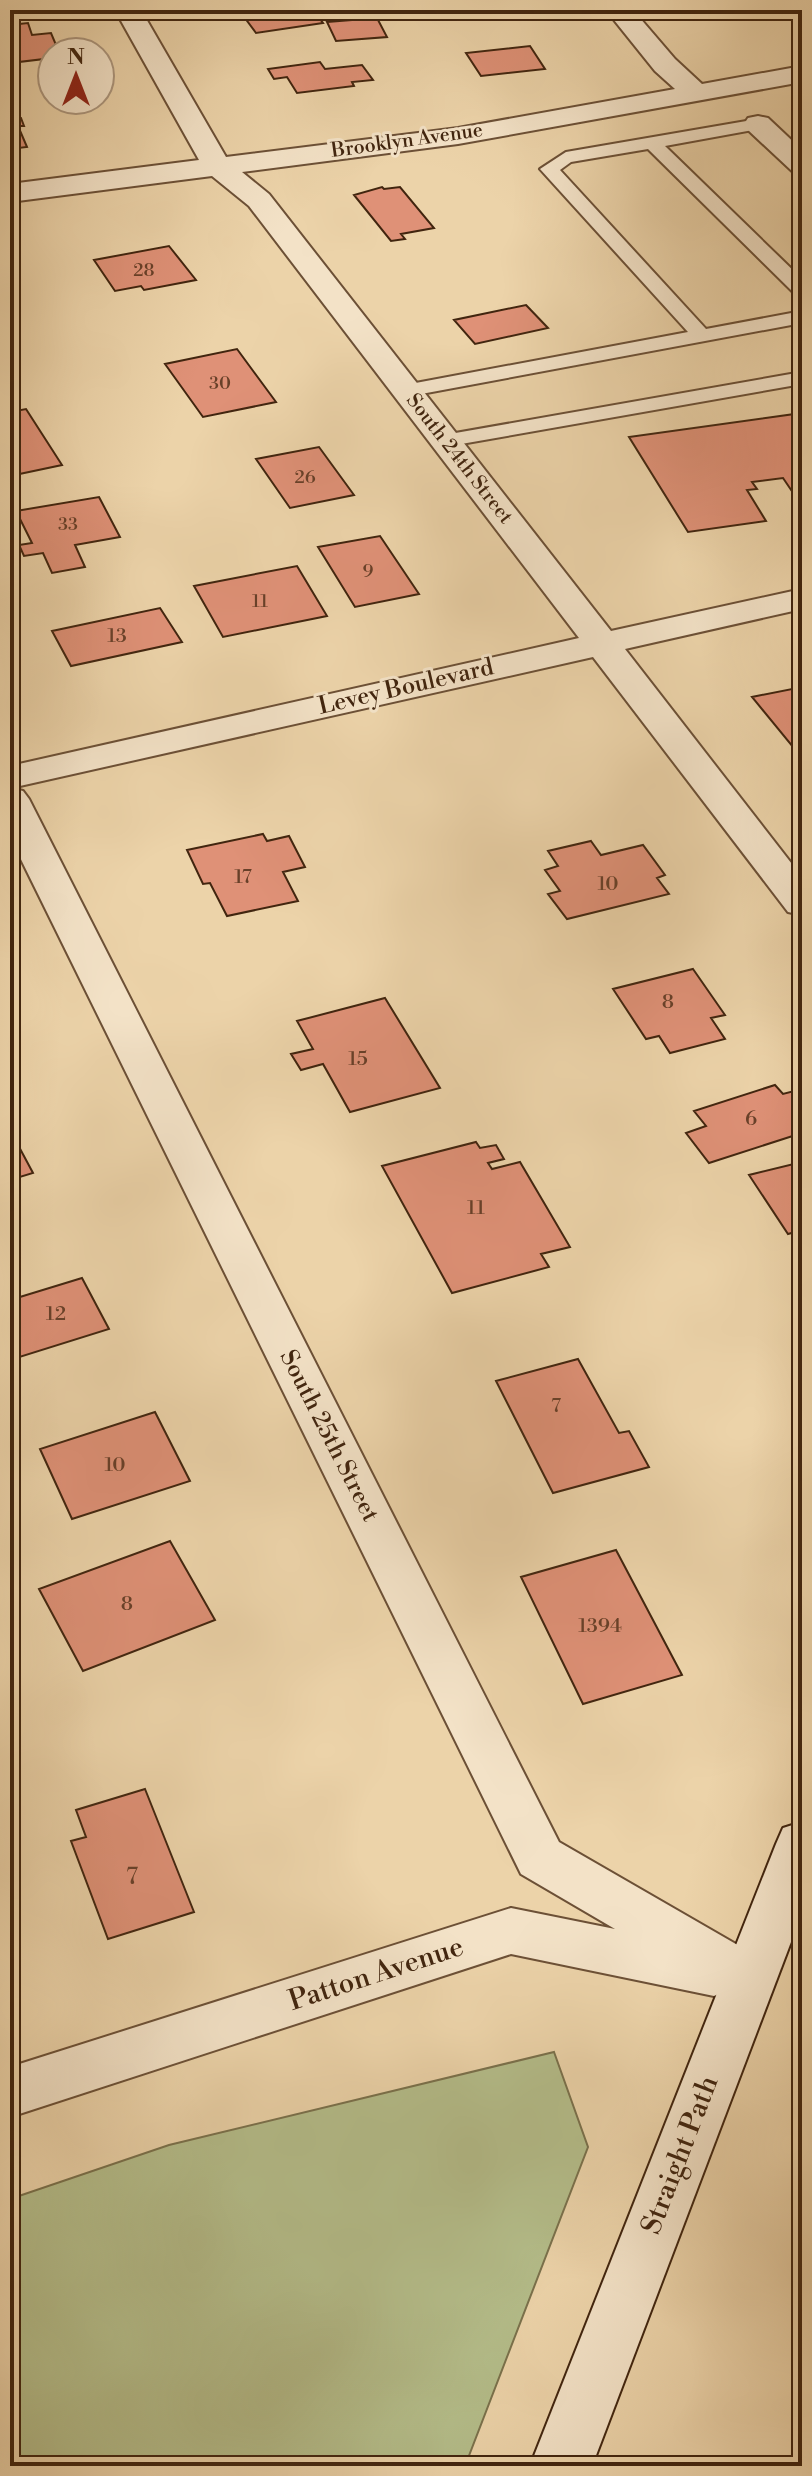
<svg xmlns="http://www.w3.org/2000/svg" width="812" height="2476" viewBox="0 0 812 2476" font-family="'Libre Bodoni',serif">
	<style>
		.green { fill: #b4bd8a; stroke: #7a714c; stroke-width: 2 }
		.building { fill: #df9177; stroke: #41250f; stroke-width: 2 }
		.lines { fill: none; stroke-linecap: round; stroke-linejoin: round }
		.lane-casing { stroke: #6c5036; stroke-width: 4 }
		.street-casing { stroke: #6c5036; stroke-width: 4 }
		.secondary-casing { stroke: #41250f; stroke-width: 4 }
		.lane { fill: #f3e2c7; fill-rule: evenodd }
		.street { fill: #f3e2c7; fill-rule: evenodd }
		.secondary { fill: #f3e2c7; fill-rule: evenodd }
		.labels { text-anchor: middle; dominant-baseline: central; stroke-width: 6; stroke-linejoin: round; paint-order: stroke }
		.far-number-label { font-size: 18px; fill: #684029 }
		.far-street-label { font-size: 20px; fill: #41250f; stroke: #f3e2c7 }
		.number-label { font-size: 20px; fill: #684029 }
		.street-label { font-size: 24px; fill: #41250f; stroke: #f3e2c7 }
		.near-number-label { font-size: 24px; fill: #684029 }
		.near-street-label { font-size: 28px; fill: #41250f; stroke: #f3e2c7 }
	</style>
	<rect width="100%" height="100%" fill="#ecd3a9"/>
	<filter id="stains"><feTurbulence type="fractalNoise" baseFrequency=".0025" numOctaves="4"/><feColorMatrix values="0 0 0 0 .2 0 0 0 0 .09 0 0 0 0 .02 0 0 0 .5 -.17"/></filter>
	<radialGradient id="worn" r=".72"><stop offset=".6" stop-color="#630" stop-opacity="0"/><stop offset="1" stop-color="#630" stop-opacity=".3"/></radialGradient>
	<path class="green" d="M554,2052L588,2147L465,2466H10V2199L169,2145Z"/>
	<path class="building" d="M239,10H313L323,23L256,33Z
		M455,10H514L460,17Z
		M377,18L387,37L336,41L327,22Z
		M28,23L32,35L51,33L59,52H52V58L10,63V25Z
		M530,46L545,69L481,76L466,53Z
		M320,62L325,69L362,65L373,80L352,82L354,86L297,93L287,77L274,79L268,69Z
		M13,115L14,119L21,118L24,126H18L27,147L10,149V116Z
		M382,187L384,189L400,187L434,228L401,234L405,239L391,241L354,195Z
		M169,246L196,280L144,290L141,286L115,291L94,260Z
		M526,305L548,328L475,344L454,320Z
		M237,349L276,402L203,417L165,364Z
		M26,409L62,465L10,476V412Z
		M802,413V506L783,478L752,482L757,489L747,490L766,521L688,532L629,437Z
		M319,447L354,495L290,508L256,459Z
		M99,497L120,537L75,545L85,567L52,573L43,553L24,556L19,545L32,543L16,511Z
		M380,536L419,594L355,607L318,547Z
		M297,566L327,616L223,637L194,586Z
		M160,608L182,642L71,666L52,631Z
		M792,689L797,696L802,695V758L752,697Z
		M263,834L267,841L289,836L305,867L283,872L298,901L227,916L210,883L203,884L187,850Z
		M591,841L601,855L643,845L665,875L657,878L669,894L567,919L548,894L560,891L545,870L558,866L548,851Z
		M693,969L725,1015L711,1018L725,1039L670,1053L659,1036L646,1039L613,989Z
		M385,998L440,1088L350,1112L323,1064L301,1070L291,1054L313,1049L297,1021Z
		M775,1085L783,1094L802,1089V1133L709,1163L686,1133L706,1126L694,1111Z
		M10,1130L33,1173L10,1180Z
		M476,1142L480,1148L496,1145L504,1159L488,1163L492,1169L520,1162L570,1247L541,1254L549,1267L452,1293L382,1166Z
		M802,1162V1230L788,1234L749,1175Z
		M82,1278L109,1329L10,1360V1300Z
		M578,1359L619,1433L629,1431L649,1467L553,1493L496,1381Z
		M155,1412L190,1481L72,1519L40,1449Z
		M170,1541L215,1620L83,1671L39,1589Z
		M616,1550L682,1675L583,1704L521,1577Z
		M145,1789L194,1912L108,1939L71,1841L86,1837L76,1810Z"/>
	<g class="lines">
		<g class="lane-casing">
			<path id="lane" d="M758,119L764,120L767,124L764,128L665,146L802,279V296L795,294L648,149L571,162L560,170L706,329L802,311V323L405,397L398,395L395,391L405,385L688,332L540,169L566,152Z
				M802,372V384L444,447L434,441L444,435Z"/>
		</g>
		<g class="street-casing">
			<path id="street" d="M115,10H141L226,157L458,128L675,89L655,71L606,10H633L675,59L702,84L802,66V82L458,144L242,172L269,194L611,631L802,589V609L625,649L802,877V915L788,912L593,657L11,788L23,791L29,799L559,1842L767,1962L775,1979L767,1996L748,2003L723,1992L714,1996L511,1954L10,2117V2067L511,1908L615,1929L521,1874L10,837V766L579,638L249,206L212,176L10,202V184L199,160Z
				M758,116L768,118L802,150V174L792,171L748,130L744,124L748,118Z"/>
		</g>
		<g class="secondary-casing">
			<path id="secondary" d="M802,1822V1913L592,2466H530L776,1844L783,1828Z"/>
		</g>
		<use href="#lane" class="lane"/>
		<use href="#street" class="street"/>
		<use href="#secondary" class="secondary"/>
	</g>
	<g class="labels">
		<g class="far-number-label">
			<text x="144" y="270">28</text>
			<text x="220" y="383">30</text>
			<text x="305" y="477">26</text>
			<text x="68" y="524">33</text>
			<text x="368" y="571">9</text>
			<text x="260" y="601">11</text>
		</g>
		<g class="far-street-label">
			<text transform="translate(407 141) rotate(-8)">Brooklyn Avenue</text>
			<text transform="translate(459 459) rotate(52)">South 24th Street</text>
		</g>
		<g class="number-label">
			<text x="117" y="636">13</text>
			<text x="243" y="877">17</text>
			<text x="608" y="884">10</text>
			<text x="668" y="1002">8</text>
			<text x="358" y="1059">15</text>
			<text x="751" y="1119">6</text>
			<text x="476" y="1208">11</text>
			<text x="56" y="1314">12</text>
			<text x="556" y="1406">7</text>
			<text x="115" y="1465">10</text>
			<text x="127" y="1604">8</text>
			<text x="600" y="1626">1394</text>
		</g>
		<g class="street-label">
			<text transform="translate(406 687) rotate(-13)">Levey Boulevard</text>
			<text transform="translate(329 1436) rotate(63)">South 25th Street</text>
		</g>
		<g class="near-number-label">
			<text x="132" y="1877">7</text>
		</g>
		<g class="near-street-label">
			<text transform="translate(376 1974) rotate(-18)">Patton Avenue</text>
			<text transform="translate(680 2155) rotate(-69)">Straight Path</text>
		</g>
	</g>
	<rect width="812" height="2476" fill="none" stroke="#ecd3a9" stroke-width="40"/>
	<rect x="12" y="12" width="788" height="2452" fill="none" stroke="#41250f" stroke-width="4"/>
	<rect x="20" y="20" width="772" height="2436" fill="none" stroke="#41250f" stroke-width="2"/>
	<g transform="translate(76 76)"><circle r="38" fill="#f3e2c7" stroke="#ac967d" stroke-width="2"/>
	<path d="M0-6L14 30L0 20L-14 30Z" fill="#8f2418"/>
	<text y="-12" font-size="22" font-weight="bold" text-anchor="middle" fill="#41250f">N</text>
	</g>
	<rect width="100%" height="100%" filter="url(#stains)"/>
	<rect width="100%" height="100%" fill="url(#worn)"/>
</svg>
